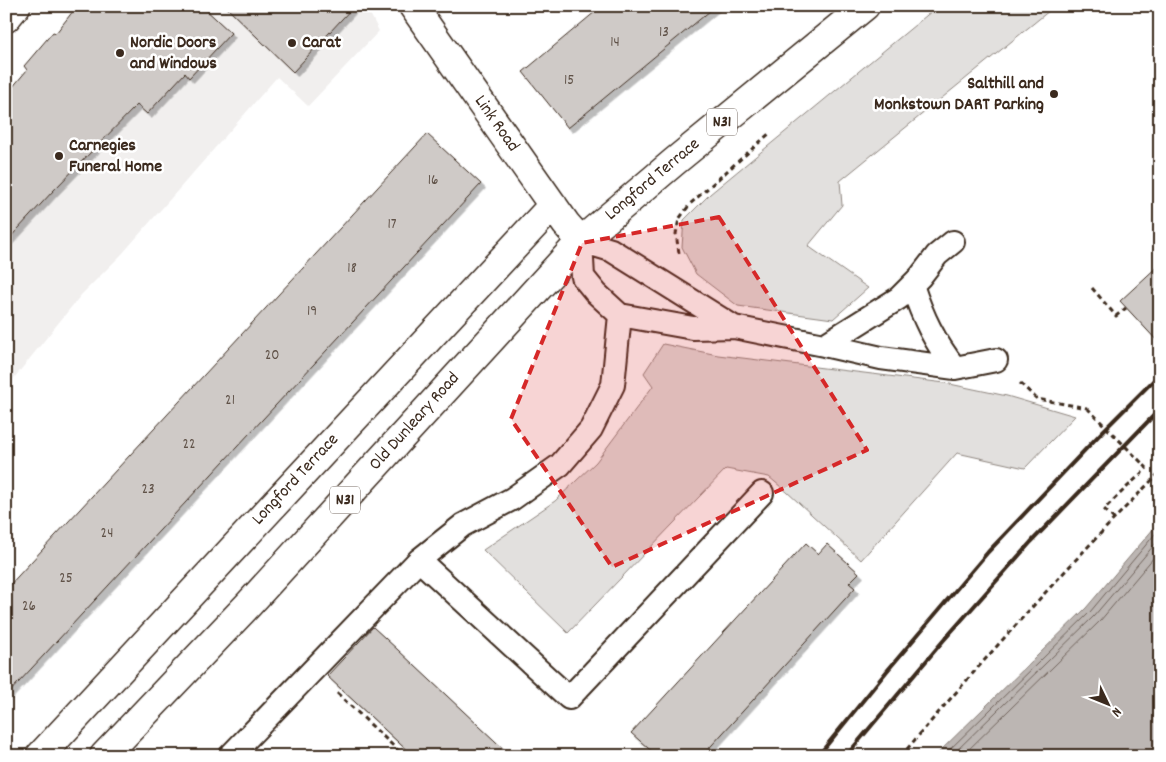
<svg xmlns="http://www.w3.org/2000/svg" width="1166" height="762" viewBox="0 0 1166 762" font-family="Dekko,sans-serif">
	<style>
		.built { fill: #f1efee }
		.green { fill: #e2e0de; stroke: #8e857e }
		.water { fill: #bcb6b3; stroke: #887e77 }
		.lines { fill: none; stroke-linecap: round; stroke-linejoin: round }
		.shore { stroke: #6f625a; stroke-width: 1 }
		.building { fill: #cfcac7; stroke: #3b2a1e; filter: url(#shadow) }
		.lane-casing { stroke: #3b2a1e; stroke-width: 26 }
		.street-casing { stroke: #3b2a1e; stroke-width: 31 }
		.secondary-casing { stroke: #3b2a1e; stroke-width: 31 }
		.highway-casing { stroke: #3b2a1e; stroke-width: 31 }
		.path { stroke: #3b2a1e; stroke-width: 3; stroke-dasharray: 5 4; stroke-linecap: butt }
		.lane { stroke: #fff; stroke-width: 22 }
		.street { stroke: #fff; stroke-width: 28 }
		.secondary { stroke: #fff; stroke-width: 28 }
		.highway { stroke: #fff; stroke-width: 28 }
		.rail { stroke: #3b2a1e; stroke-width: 4 }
		.path-bridge { stroke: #3b2a1e; stroke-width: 3; stroke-dasharray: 5 4; stroke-linecap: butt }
		.marked { fill: #d62828; fill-opacity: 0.2; stroke: #d62828; stroke-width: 4; stroke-dasharray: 10 6; stroke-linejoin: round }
		.poi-dot { fill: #3b2a1e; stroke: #fff; stroke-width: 2 }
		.labels { text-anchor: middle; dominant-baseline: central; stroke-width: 5; stroke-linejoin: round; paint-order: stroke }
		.number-label { font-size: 15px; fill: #605248 }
		.shield { fill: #fff; stroke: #766a62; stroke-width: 1 }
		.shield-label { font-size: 16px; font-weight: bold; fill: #3b2a1e }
		.poi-label { font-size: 18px; font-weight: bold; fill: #3b2a1e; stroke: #fff; text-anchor: start }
		.street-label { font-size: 18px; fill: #3b2a1e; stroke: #fff }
	</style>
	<defs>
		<filter id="shadow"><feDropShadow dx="4.5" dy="4.5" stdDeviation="0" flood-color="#0004"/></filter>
	</defs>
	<rect width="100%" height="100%" fill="#fff"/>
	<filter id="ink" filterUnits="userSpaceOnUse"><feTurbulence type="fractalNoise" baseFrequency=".02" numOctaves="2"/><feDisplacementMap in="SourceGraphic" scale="10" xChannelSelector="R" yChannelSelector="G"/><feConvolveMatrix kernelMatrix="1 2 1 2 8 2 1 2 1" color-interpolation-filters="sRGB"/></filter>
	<g filter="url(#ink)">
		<path class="built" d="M78,6H366L379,31L308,106L277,77L122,254L81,295L6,388V96Z"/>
		<path class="green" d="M938,6H1055L840,181L842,205L808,246L868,288L833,319L738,306L696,274L682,247L684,220L710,194Z
			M663,344L718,355L945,383L1007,396L1075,416L1025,468L957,453L861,560L787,492L769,477L726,469L568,633L483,550L555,501L596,462L653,386L644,373Z"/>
		<path class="water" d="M1160,521V756H935L1086,608Z"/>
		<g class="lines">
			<path class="shore" d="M943,756L1090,612L1160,528
				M951,756L1094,616L1160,538
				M962,756L1100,621L1160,550"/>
		</g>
		<path class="building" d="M77,6H202L231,33L189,78L185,73L147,114L137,105L53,191L6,242V95L27,70L24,66L53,32L56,33Z
			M225,6H354L293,72Z
			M602,6H716L568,128L523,72Z
			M427,134L481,184L6,696V589Z
			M1160,264V344L1120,301Z
			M806,543L818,554L827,544L859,573L849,583L855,588L702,756H657L631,733Z
			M373,627L398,650L511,756H413L327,676Z"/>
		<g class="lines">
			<g class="lane-casing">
				<path id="lane" d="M953,242L937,255L920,277L899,298L824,345L881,358L955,368L996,360
					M912,285C923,318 934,341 955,368
					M734,327L611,250L581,241L583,277L596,293L620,315L693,328L734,327L824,345
					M419,560L569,698L762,493
					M230,756L419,560L463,525L512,499L560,465L591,429L613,385L620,315"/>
			</g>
			<g class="street-casing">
				<path id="street" d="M413,6L566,224L581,241
					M40,756L553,205"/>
			</g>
			<g class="secondary-casing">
				<path id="secondary" d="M6,18L16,6"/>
			</g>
			<g class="highway-casing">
				<path id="highway" d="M104,756L249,604L581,241L674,162L865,6"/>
			</g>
			<path class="path" d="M679,253L676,234L679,219L690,204L771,132
				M1092,288L1116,316L1126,308
				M1020,383L1037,399L1087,408
				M1114,519L1104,509L1147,468
				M337,693L404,756
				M901,756C984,659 1070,563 1160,472"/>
			<use href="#lane" class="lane"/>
			<use href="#street" class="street"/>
			<use href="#secondary" class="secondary"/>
			<use href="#highway" class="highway"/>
			<path class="rail" d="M818,756L887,671L988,552L1103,431L1160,374
				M846,756L943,641L1031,542L1160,409"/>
			<path class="path-bridge" d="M1087,408L1147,468"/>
		</g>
	</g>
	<path class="marked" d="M719,217L867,450L612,567L511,419L582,243Z"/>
	<g class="poi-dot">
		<circle cx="292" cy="43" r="5"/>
		<circle cx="120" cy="53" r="5"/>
		<circle cx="1054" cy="94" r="5"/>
		<circle cx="59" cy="156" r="5"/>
	</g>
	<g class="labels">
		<g class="number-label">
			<text x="664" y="33">13</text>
			<text x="615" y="43">14</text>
			<text x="569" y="81">15</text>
			<text x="433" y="181">16</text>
			<text x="392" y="225">17</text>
			<text x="352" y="269">18</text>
			<text x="312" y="312">19</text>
			<text x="272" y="356">20</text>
			<text x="230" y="401">21</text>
			<text x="189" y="445">22</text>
			<text x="148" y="490">23</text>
			<text x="107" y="534">24</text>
			<text x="66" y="579">25</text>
			<text x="29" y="607">26</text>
		</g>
		<g class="shield">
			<rect x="707" y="108.5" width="30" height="27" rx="4"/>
			<rect x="330" y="486.5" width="30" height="27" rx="4"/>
		</g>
		<g class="shield-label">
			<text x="722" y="122">N31</text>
			<text x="345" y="500">N31</text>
		</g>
		<g class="poi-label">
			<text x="130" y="43">Nordic Doors<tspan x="130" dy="21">and Windows</tspan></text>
			<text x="302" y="43">Carat</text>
			<text x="1044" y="84" text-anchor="end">Salthill and<tspan x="1044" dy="21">Monkstown DART Parking</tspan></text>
			<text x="69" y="146">Carnegies<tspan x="69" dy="21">Funeral Home</tspan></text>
		</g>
		<g class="street-label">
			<text transform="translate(496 124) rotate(55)">Link Road</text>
			<text transform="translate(653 180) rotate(-40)">Longford Terrace</text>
			<text transform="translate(415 422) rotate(-48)">Old Dunleary Road</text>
			<text transform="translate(296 480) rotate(-47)">Longford Terrace</text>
		</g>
	</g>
	<rect width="1166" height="762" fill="none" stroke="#fff" stroke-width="25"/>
	<rect x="12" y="12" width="1141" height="737" fill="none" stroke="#3b2a1e" stroke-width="2" filter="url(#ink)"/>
	<g transform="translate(1108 704) rotate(133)" stroke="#ffffff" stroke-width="4" paint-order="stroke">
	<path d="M0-4L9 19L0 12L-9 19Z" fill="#3b2a1e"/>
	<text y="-8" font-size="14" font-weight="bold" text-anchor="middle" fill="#3b2a1e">N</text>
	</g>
</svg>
